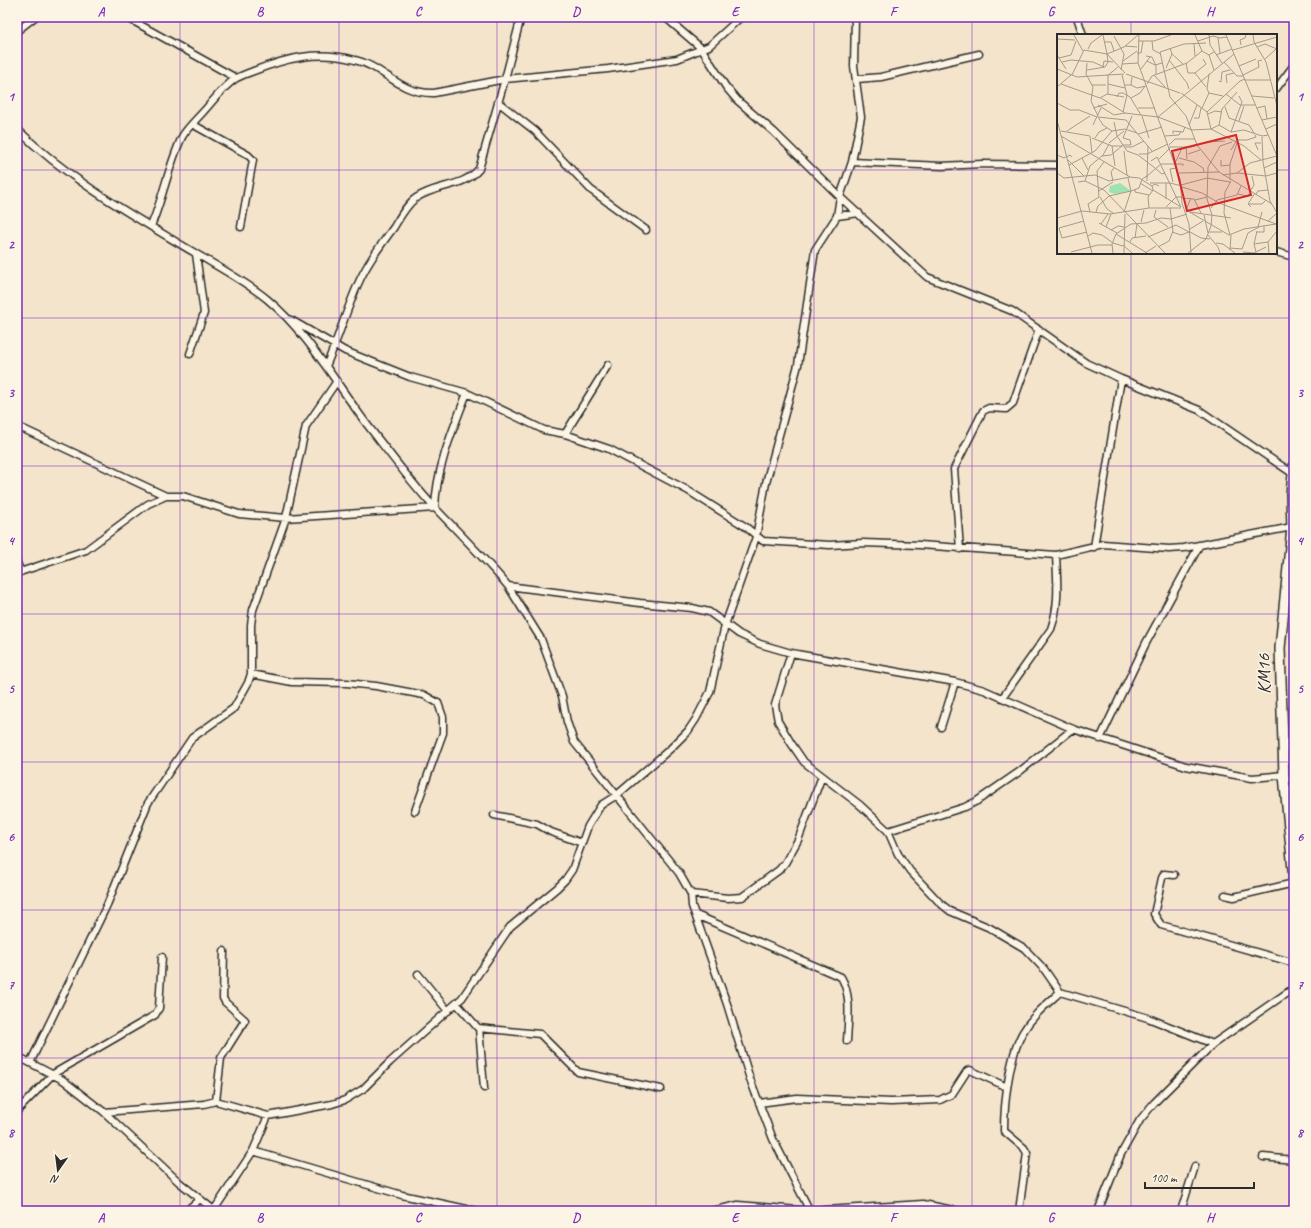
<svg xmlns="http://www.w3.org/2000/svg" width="1311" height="1228" viewBox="0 0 1311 1228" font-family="Caveat,sans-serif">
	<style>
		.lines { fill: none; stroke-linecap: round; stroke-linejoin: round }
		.street-casing { stroke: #2b2b2b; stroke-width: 9 }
		.secondary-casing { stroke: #2b2b2b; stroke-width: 12 }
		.street { stroke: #fcf5e5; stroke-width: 6 }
		.secondary { stroke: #fcf5e5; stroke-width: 9 }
		.grid { fill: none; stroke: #7b2cbf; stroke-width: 1; stroke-opacity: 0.55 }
		.labels { text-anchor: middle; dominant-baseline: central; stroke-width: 3; stroke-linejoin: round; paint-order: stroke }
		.street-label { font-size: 19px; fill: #2b2b2b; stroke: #fcf5e5 }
		.inset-road { fill: none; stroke: #a49a8c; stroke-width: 1 }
		.view { fill: #d62828; fill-opacity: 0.15; stroke: #d62828; stroke-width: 2 }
		.inset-edge { fill: none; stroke: #2b2b2b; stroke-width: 2 }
		.neatline { fill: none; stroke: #7b2cbf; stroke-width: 1.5 }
		.grid-label { font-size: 13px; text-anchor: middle; font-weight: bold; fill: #7b2cbf }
	</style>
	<rect width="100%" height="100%" fill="#f4e4cc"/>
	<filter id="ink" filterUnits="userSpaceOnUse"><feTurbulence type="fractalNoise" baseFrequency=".025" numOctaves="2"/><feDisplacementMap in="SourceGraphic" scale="8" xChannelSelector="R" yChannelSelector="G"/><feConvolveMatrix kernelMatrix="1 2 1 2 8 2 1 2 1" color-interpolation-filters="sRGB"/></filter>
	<g filter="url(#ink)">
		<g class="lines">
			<g class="street-casing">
				<path id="street" d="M126,17L236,78
					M665,17L701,48L726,87L737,100L774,132L840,197L927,277L1012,311L1086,363L1121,379L1199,410L1292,473
					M1077,17L1083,35
					M17,31L35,17
					M857,79L881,77L979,54
					M1276,89L1294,65
					M498,102L535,131L591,190L646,230
					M192,124L248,155L253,160L241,227
					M17,129C69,180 133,216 195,253C220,268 245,281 267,299C309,334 336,384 369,427C390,454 412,484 436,509C460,534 485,559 508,586L640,603L692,608L709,612L739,634L760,644L791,653L955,682L984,690L1073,729L1186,766L1252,778L1284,775
					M852,162L942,166L982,164L1058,165
					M837,216L859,213
					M151,226C163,198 169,164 182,137C187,128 196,120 203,112C213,101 223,87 235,79C240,76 246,74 251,72C286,58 317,50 355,60C385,67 398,94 434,93L505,79L608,69L677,59L709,46L741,17
					M1276,252L1294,257
					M291,320L345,351L410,377L467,393L544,430L565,434L609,449L687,490L746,527L763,541L830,545L863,543L920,545L1056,555L1103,544L1169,549L1184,548L1292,527
					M190,354L204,313L196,254
					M326,366C338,339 346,311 358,284C367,263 381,245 394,227C400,217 407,204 416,198C436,184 463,188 479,169L505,79L521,17
					M17,426L166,496H183L239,514L286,518L435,508
					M565,434L608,365
					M435,508C436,469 453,429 467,393
					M1094,547L1121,379
					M960,549L954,469L983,411L989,408L1006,409L1013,403L1039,329
					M17,563L21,572
					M17,573L86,550L148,504L166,496
					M508,586L541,639L562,696L567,722L574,742L679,873L691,894L692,906L727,1004L750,1079L773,1139L810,1211
					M791,653L775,705L778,721L791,743L804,762L860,805L888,831L898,854L910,871L940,903L950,911L990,928L1024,948L1044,969L1060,992L1148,1018L1213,1044
					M251,674L292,682L347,683L376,686L424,695L438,703L443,717V733L415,811
					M1003,697L1051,629C1060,604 1057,580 1056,555
					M941,727L955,682
					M1100,739L1146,643L1199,546
					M1285,790L1294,791
					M494,815L537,824L551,832L582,843
					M888,831L965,807L977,801L1019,772L1073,729
					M1174,875L1164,874L1162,878L1154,914L1161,925L1294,963
					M691,894L728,898L742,897L779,870L785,863L798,840L822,776
					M1225,895L1234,897L1294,883
					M696,915L841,977C852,995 848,1021 847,1041
					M418,974L448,1011
					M457,1004L478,1028L540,1034L578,1072L661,1089
					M479,1028L484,1088
					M17,1056L63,1080L104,1112L179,1182L215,1211
					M30,1063L107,905L148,803L192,738L234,708L248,683L251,674V625L253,610L286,518L306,426L337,381
					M216,1101L221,1058L245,1020L225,1002L223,998L224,951
					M759,1103L797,1098L891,1102L940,1100L952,1094L967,1071L970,1070L1007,1087
					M17,1111L53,1074L155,1015L159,1008L162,957
					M104,1112L204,1104L216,1101L268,1116L332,1104L345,1100L363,1089L390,1062L462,998L510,927L557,888L565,880L572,870L588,826L601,805L617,795L670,749L688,731L696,719L710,692L725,625L756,537L766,483L798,365L815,250L837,216L840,197L852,162L861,117L854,66L855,17
					M253,1151L402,1195L476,1211
					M1263,1157L1294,1160
					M214,1210L253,1151L268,1116
					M186,1211L200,1199
					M712,1211L738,1205L810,1211L923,1204L958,1211
					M1019,1211L1027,1153L1024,1148L1004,1131C1004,1104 1009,1056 1023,1032C1032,1016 1046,1005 1060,992
					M1098,1211L1121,1154L1140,1120L1154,1103L1213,1044L1294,988
					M1181,1211L1195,1166"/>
			</g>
			<g class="secondary-casing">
				<path id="secondary" d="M1294,466L1291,494L1292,527L1280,648L1284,775L1294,880"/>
			</g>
			<use href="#street" class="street"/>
			<use href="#secondary" class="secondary"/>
		</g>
	</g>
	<path class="grid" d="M180,17V1211M339,17V1211M497,17V1211M656,17V1211M814,17V1211M972,17V1211M1131,17V35M17,170H1058M1276,170H1294M1131,253V1211M17,318H1294M17,466H1294M17,614H1294M17,762H1294M17,910H1294M17,1058H1294"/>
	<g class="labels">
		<g class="street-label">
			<text transform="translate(1264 674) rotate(-91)">KM16</text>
		</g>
	</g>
	<g transform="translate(1057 34)">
		<rect width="220" height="220" fill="#f4e4cc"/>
		<path d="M63,149L74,157L58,160L52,158L53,152Z" fill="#9ce3b1"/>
		<path class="inset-road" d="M17,1L26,17M46,1L50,20L68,39M82,1L81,29L123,145L125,169L132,190L134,219M138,1L145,17M152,1L153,11L165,29M169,1L220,122M196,1L197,8L209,28L220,72M57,2L67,20L64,36M161,4L163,19M0,5L18,6M81,7H97L114,1M95,7L96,16L104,20M141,7L156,2L163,4L170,3M47,8H54L57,17M149,9L127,10L103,18L113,63L129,82L140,111L162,138M137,10L138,22M184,11L183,6L188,4L189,1M68,12L80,13M200,13L208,10L220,15M31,15L34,9L45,1M176,16L220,3M80,19H84L86,7M115,20L126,30M0,21L9,35M152,21L157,36M159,21L175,15M89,22L95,23L99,32V40M2,24L14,21L19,7M208,25L219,15M112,26L130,49L132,55M66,27L80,17M90,27L98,31L105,29M5,28L14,26L36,28L47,33M167,28L180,42H186M30,29L29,40L36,53L34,67L41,82M129,29L131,39H138L149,30L146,25M65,30L81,29M182,32L199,25M46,33L47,27L56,28M109,34L115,20L113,14M0,35L20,43L67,40M84,35L93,23M30,36L48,33L51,28L50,20M138,39L149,53M69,40L123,59M152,40L150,55L152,59L166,62M15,41L27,16L50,20L67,13L81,1M65,41L70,61L66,78M97,41L108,53M186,41L202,33L201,27L205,26M50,42L61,33M188,46H213M162,47L164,48L165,38L173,36M170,49L169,41L177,39M4,50L43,64L50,60L67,63M51,50L68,54M90,50L95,42L130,29L145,17L152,21L157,18M35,51H49M68,51H74L75,43M74,51L80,54L89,52M0,53L14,41M124,59L150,78L154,95L162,91L174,98L187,96L205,102L211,101M51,60V42M169,60L183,71H198M195,62L217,64M60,63L62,59H66L73,63L84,81L101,83L177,20M44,64L68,79L84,81M74,64L83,59L88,52M0,69L13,76H22L40,83M41,71L57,81L68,79M168,73L172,84L192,91L197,99M36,74L50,70M81,74H98M145,74L152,59M200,74L208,72L210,85M150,78L183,47L188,45M151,80L158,77L165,78M85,82L92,104M41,83L69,86L95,117M41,83L46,91L55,97L68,95M101,83L135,96L154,95L187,112L204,126M137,84H142L144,74M0,86L35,219M205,86L220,83M182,87L187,72M57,88L60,102M36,91L44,74M132,91L140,71M162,91L165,75L180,58M68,95L80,99M209,95L220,90M4,97L33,102L35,119M10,97L33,82M174,98L185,68L182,62M81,100L105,93M116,100V97L126,98L128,93M4,102L73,143L82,144L95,152L98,150L102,152M60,102L70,117L81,121L98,134M108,102L122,101L124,97M205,103L206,128L213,167L220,179M35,104L55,112H66M38,104L42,98L50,94M52,109L67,97M66,111H74L73,106L66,104L75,82M112,111L118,105H138M55,112L58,132M68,113H75L87,107M112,113H134L150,108L168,107M129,113L130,125M174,116L180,106H190L199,103L198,101M201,116L198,109H204M67,117L70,141M82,120H90L111,110M131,120L143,116M0,121L7,124L13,121L15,123M45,122L54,121L65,112M25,124L31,136M122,124L137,128L146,134L147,138M102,125L113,114M11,126L27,142M164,126V132L173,131M94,127L100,123L124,173M118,129L125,114M12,131L38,117L55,97M98,134L105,140L108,139M207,134L220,128M0,139L7,144L38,141L52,147L73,143M122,139L162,138L215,170M180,139L193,129L220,122M166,141L180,139L209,142L220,139M90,143L91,112M173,146V130L180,109M28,147L33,132L46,121L52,110M56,147L54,138L57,134M90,147V142L104,130H126V132M21,148L28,147L47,156L108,219M116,148L113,135L120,134M83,149L96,157M93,149H113L125,152M109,149V165M124,151L150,144L173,148M125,153L145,159L162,169L219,190M78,155V158L92,161M96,156L124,173M194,156L197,151L195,142M42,157L56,148M181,160L190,162L195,157M199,160L201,157L211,156M43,163L50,175L56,179M125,164L137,165L144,179M138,166L150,163M192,170H205L209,166M109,173L119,163H125M194,173L191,170L198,159M92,174L91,163L96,156L95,152M154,174L160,166L180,161L184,152M99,176L97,183L111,193M129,176L172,201L187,195L219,190M129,176L134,164M33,178L31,170L42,163L40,137L47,128M39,178L41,172L52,162L74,157L71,144M67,178L74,157L82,154L85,145L90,142M133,178L174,184M147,181L151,199M0,184L25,177L53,180L92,174H124M27,187L2,194L5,204L30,198M211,187L220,179M84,188L87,176M42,189L60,199M44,190L51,180M49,193L54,180M201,193L205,178M133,195L146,187M54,196L61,192L67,193M115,198L124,201L132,198M133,198L144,204L153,205M152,198H165M200,198H207V192M59,200L90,219M151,201L161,213L163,219M173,201L167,179L168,158L174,147M31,202L36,199L45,201L56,209L66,212M91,203L119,191L132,198M78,204L80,190M73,208L75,204L89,202M159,209L166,210L178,219M197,210L211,208M66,211L75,219M101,213L112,207L116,197L113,174M173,214L185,215M185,215L191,199L202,193M173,216L174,201M14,218L41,211H55M186,218L197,219L209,213M199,218L197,210L200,197M56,219L55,210L59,200L74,190L89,189L104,184L114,185L130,180M67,219L68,180M88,219L99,212M131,219L149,205L154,192L155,181L150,165L151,133L163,112L175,108M212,219L211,208L220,197"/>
		<path class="view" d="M179,101L194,161L130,177L115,117Z"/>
		<rect width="220" height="220" class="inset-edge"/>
	</g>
	<rect width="1311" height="1228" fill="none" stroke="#fcf5e5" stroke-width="44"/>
	<g transform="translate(58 1170) rotate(194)" stroke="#fcf5e5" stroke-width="3" paint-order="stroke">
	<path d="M0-3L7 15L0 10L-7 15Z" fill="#2b2b2b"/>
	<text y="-6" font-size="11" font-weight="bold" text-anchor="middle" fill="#2b2b2b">N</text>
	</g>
	<path d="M1145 1182v6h109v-6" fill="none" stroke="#2b2b2b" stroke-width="2"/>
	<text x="1151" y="1182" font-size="12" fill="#2b2b2b" stroke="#fcf5e5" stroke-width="3" paint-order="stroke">100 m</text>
	<rect x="22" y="22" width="1267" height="1184" class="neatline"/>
	<g class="grid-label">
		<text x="101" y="16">A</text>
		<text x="260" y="16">B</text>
		<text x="418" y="16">C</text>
		<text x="576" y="16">D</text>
		<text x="735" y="16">E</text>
		<text x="893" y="16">F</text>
		<text x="1051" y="16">G</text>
		<text x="1210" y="16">H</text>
		<text x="11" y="101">1</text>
		<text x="1300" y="101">1</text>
		<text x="11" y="249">2</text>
		<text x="1300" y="249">2</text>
		<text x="11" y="397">3</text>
		<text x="1300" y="397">3</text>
		<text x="11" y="545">4</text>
		<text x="1300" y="545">4</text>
		<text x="11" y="693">5</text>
		<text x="1300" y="693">5</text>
		<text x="11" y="841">6</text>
		<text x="1300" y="841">6</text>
		<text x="11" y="989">7</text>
		<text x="1300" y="989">7</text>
		<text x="11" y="1137">8</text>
		<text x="1300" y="1137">8</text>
		<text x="101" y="1222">A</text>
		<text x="260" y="1222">B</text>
		<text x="418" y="1222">C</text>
		<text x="576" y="1222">D</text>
		<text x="735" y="1222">E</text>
		<text x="893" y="1222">F</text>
		<text x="1051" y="1222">G</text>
		<text x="1210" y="1222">H</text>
	</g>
</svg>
